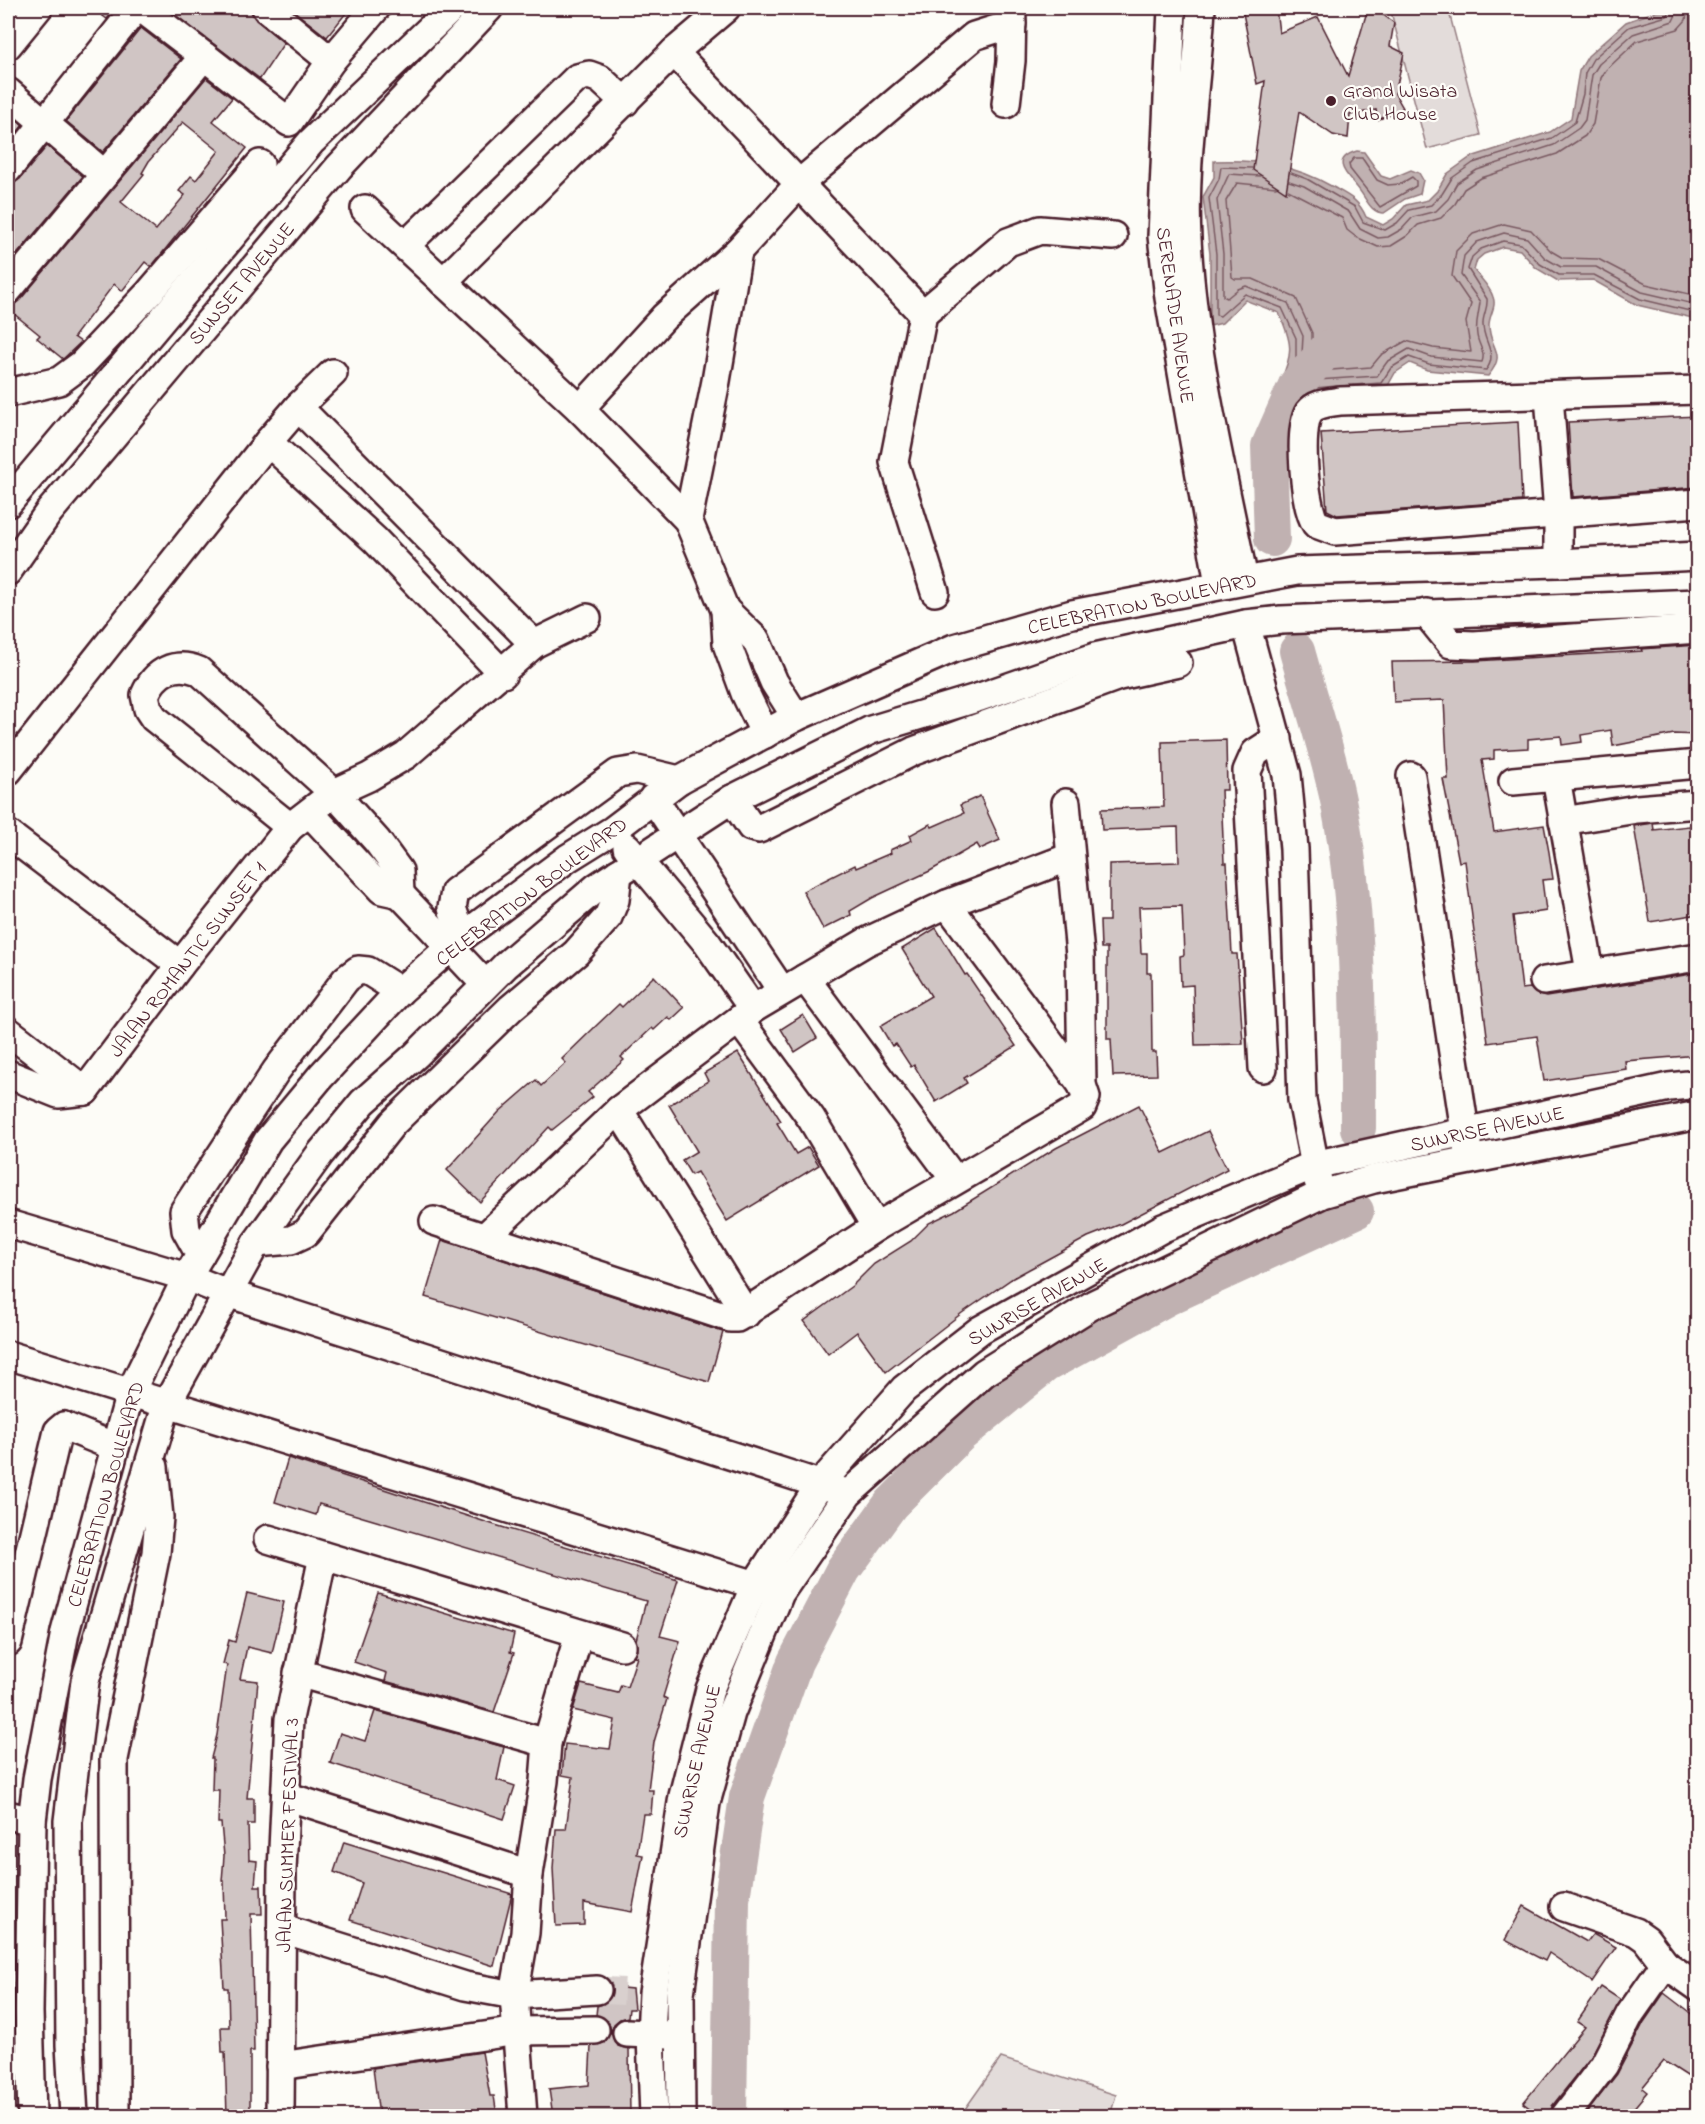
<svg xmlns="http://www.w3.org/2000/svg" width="1705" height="2124" viewBox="0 0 1705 2124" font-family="'Indie Flower',sans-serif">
<rect width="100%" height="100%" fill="#fdfcf7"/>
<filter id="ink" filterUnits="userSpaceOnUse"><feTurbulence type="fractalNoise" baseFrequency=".0167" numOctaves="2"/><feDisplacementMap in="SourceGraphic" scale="12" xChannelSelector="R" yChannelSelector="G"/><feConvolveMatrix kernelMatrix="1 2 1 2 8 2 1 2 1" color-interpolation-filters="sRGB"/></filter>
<g filter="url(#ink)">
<!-- green -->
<g fill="#e3dcda" stroke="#967e82" stroke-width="1.5">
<polygon points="1390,8 1448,8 1481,135 1427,149"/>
<polygon points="1001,2058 1116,2095 1110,2116 960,2116"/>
</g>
<!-- water -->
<g fill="#c0b1b1" stroke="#91777b" stroke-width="1.5">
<path d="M1697,8V319L1637,305L1593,280L1558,281L1536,268L1520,250L1503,247L1484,254L1477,260L1474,270C1480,278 1490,287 1493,297C1497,307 1489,315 1489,325C1489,349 1508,352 1488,376L1427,370L1410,363L1395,373L1386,389L1314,394L1296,385L1280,382C1294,353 1292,342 1279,313L1245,300L1222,323L1210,326V254L1203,197L1214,177V161C1257,159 1295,165 1333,187C1349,196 1359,200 1366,217L1383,225L1393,219L1406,205L1428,200L1437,191L1447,174L1471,157L1550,132L1571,118L1579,71L1588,56L1626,22L1657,11Z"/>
<path d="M1357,151L1364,152L1381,176L1390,179L1411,170L1419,173L1423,180L1420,194L1405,199L1384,213C1371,213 1367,200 1360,191C1350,177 1327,160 1357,151Z"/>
</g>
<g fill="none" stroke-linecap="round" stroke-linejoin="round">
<!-- shore -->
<g stroke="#795961" stroke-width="1.5">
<polygon points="1354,158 1362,158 1377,180 1388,185 1400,184 1412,177 1416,181 1416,186 1380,207 1350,169 1349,164"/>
<polyline points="1252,168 1221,167 1219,179 1209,198 1216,254 1216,315 1220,316 1245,294 1282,308 1296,338 1296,362 1291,377 1315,388 1337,386"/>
<polyline points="1291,173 1307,179 1355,207 1363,222 1385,230 1397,223 1409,210 1431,205 1442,194 1452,178 1473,163 1552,138 1575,122 1583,94 1585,73 1593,59 1629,27 1667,16 1672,8"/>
<path d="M1260,176L1229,174L1217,200L1223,254V296L1227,298L1238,289L1246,286L1288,303L1303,336L1301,371L1317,380L1377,376L1387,362L1409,349L1431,357L1482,362C1486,352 1478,345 1477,335C1475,322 1479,314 1480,302L1461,275L1464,256L1477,242L1504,233L1527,238L1545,258L1561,267H1596L1642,292L1698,305"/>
<polyline points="1289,181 1304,186 1349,212 1360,229 1378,238 1388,237 1402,229 1413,217 1436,211 1448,199 1457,183 1477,170 1554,145 1579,128 1585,120 1592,75 1599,64 1633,34 1673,21 1679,8"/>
<polyline points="1276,187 1237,183 1226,201 1232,277 1235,279 1253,279 1296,298 1312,333 1312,366 1318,371 1371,367 1381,355 1406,341 1433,348 1471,352 1466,322 1471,304 1452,276 1456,251 1473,234 1504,224 1531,230 1551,251 1563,258 1598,259 1646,284 1698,296"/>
<polyline points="1288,190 1342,218 1347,230 1356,237 1378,247 1391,246 1407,236 1418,225 1441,218 1455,204 1464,189 1481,178 1557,154 1585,136 1593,124 1601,78 1606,70 1637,41 1678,29 1686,20 1688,8"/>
<path d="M1341,386L1381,383L1391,368L1409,357L1429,364L1486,370C1499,354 1482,341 1483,323C1483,315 1488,308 1487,299L1468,269L1472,257L1481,249L1503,241L1521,244L1540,264L1559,275H1594L1640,299L1698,313"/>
</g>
<!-- river -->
<g stroke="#c0b1b1" stroke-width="36">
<polyline points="1272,539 1269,446 1296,385 1328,348"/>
<path d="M1297,651C1311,702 1329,754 1339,805C1360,912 1358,1020 1358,1128"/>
<polyline points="729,2116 732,1899 747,1797 795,1662 843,1570 891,1504 961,1434 1045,1365 1167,1298 1356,1211"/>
</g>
</g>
<!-- building -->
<g fill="#d0c5c4" stroke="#4a1f2b" stroke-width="1.5" fill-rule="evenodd">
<polygon points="92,8 116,8 107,19"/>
<polygon points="166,8 251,8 256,20 284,43 260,79"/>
<polygon points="290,8 350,8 327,37"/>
<polygon points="1242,8 1276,8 1279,33 1318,17 1348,76 1368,8 1374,8 1394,23 1390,46 1404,53 1395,94 1403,108 1378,120 1376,110 1350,115 1348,138 1333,135 1299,112 1286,192 1253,170 1265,81 1257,84"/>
<polygon points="141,28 181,59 103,152 66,121"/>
<path d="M206,78L232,98L213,121L247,148L151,267L145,262L122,291L114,284L74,337L81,342L63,359L37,338L40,335L8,309L20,300ZM183,122L219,151L196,180L191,176L179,191L185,195L156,230L121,202L144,174L142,173L149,161Z"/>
<polygon points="8,112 23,125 8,144"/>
<polygon points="47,146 83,176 13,259 8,255 8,184 20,179"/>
<polygon points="1698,416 1698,487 1573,497 1568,422"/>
<polygon points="1518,422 1522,501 1337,515 1327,510 1321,433"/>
<polygon points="1698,645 1698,735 1674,734 1613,746 1611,730 1581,735 1582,742 1562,745 1561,736 1528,739 1528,748 1494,750 1494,759 1482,760 1494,832 1544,825 1549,852 1553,879 1542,880 1546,911 1513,916 1522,989 1530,988 1538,995 1546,997 1698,973 1698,1055 1625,1061 1626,1069 1544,1081 1537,1036 1488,1043 1465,861 1459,862 1443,779 1448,779 1444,700 1394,702 1392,662 1475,661 1642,651 1641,649"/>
<polygon points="1226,740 1227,790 1221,790 1224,863 1227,863 1232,954 1237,954 1243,1044 1195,1045 1193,985 1181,986 1180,956 1184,955 1182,906 1139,907 1141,953 1147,953 1147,973 1151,973 1152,1052 1156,1052 1157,1075 1113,1076 1111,1039 1107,1039 1107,948 1101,948 1100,921 1109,921 1109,864 1179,862 1178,827 1102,830 1101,809 1164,807 1162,742"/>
<polygon points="980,796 1000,840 980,849 977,844 930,871 872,898 850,911 851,915 823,929 803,891 855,865 856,868 891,853 890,850 912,840 910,835 930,824 932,827 964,813 960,805"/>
<polygon points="1653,823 1654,830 1698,825 1698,914 1650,922 1634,826"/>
<polygon points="936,928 965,975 967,974 1016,1046 964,1078 967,1083 936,1102 914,1065 911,1067 896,1044 892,1046 880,1026 931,996 902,949"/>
<polygon points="654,976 684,1008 671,1020 668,1017 654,1030 652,1028 621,1057 624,1060 588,1092 593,1097 552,1130 549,1127 480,1202 447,1170 499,1112 536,1080 541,1086 566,1063 562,1059 598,1024 619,1004 622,1007"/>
<polygon points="803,1015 817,1038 795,1052 781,1029"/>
<polygon points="738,1053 781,1121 777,1123 796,1154 808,1147 819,1165 727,1221 697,1172 691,1175 682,1160 697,1151 669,1105 708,1081 704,1073"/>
<polygon points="1139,1105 1163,1153 1208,1131 1227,1169 1121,1224 1088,1237 1013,1278 962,1313 886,1372 857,1332 828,1354 804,1321 852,1286 874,1264 911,1241 929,1223 954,1211 1056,1148"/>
<polygon points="442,1240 723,1332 709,1382 425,1297"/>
<polygon points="288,1458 495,1525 678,1580 660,1636 680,1641 663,1697 667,1699 654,1742 648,1790 653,1790 651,1814 643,1814 637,1854 643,1855 632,1912 584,1903 584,1925 556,1926 553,1868 556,1829 566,1829 573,1777 562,1775 565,1744 610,1749 615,1720 573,1710 581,1684 618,1693 621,1685 627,1687 637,1657 634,1656 637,1650 636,1640 646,1601 319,1504 316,1515 275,1502"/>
<polygon points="247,1593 284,1602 272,1653 247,1647 240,1679 258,1681 247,1798 254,1798 254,1824 248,1824 249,1860 257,1861 255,1886 261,1886 262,1914 251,1914 254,2051 250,2051 250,2116 227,2116 225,2052 222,2052 221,2027 229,2027 228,1988 224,1988 220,1919 225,1919 224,1881 222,1881 224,1856 221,1823 218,1823 219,1790 212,1790 213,1758 211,1758 217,1735 227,1665 223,1664 229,1640 235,1642"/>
<polygon points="378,1593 514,1634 510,1652 514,1653 494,1712 385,1681 387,1673 354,1662"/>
<polygon points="375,1711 504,1747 497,1780 515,1786 504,1819 330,1763 340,1733 365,1741"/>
<polygon points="344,1842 512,1894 494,1966 350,1920 362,1883 334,1872"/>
<polygon points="1524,1906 1587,1942 1593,1934 1616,1947 1592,1982 1549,1953 1545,1961 1505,1940"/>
<polygon points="612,1987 632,1989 634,2009 629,2009 628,2017 620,2019 614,2024 611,2033 618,2046 629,2049 630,2116 553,2116 549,2089 589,2085 591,2046 604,2043 611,2030 608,2021 596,2015 597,2006 605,2003 611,1998"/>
<polygon points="1601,1987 1621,2000 1591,2057 1552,2106 1550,2116 1540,2116 1523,2103 1585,2027 1577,2022"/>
<polygon points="1664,1993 1698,2019 1698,2083 1664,2061 1642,2088 1647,2092 1627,2116 1584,2116 1617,2074 1644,2022"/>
<polygon points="482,2052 490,2096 494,2096 497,2116 379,2116 373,2068"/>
</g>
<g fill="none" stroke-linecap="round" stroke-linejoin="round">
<!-- minor-tunnel -->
<polyline stroke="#d9d0ce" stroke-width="27" stroke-dasharray="27 14" stroke-linecap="butt" points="597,1990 632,1992"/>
<defs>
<g id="minor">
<polyline points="266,8 331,61"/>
<polyline points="1172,8 1162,236 1169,298 1219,584"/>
<path d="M1201,8C1197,84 1183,162 1187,239C1193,354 1222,468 1244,580"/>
<polyline points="8,45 38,8"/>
<polyline points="674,52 923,314"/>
<polyline points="204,56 289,122 331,61 376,8"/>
<polyline points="8,92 104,174"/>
<polyline points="1006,104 1011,61 1012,9"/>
<polyline points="8,169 136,8"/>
<polyline points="365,209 580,409 688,520 725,610 727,644 745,693 765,734"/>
<polyline points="406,245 577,78 589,75 600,79 625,102"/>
<polyline points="443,282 674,52 726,8"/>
<polyline points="8,290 204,56 141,8"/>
<path d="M1698,390L1340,401C1329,403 1316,403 1309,412C1298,429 1304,507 1316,524L1335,531L1698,503"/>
<polyline points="8,393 59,381 82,364 149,293 260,164"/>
<polyline points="1549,396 1558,513 1558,563"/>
<polyline points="298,407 534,644"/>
<polyline points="580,409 664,317 738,251 801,182 974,36 1012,24"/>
<polyline points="268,442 375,540 503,674"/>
<polyline points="8,503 311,142 452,8"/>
<polyline points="688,520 716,381 738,251"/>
<polyline points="8,571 49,512 339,167 489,8"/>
<polyline points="935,592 894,462 923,314 1008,242 1040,230 1113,236"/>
<polyline points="725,610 756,640 774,682 796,717"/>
<polyline points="1426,613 1451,644 1474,645 1698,629"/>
<polyline points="1246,624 1287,775 1294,849 1302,1100 1318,1181"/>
<polyline points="8,771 268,442 298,407 333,373"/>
<polyline points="1411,776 1468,1151"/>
<polyline points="1556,778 1590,972"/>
<polyline points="1513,781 1698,764"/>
<polyline points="653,798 782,991"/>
<polyline points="732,799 751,827 759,829 914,751 1119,676 1178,663"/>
<polyline points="1563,821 1637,809 1698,804"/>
<path d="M290,827L154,718L148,709L145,695C155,671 175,661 199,671L334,793L377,841L399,871L400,894L382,890L310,813"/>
<polyline points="8,834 180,965"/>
<polyline points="627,847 707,943 753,1009"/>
<polyline points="400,894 485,984"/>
<polyline points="947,904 1082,1085"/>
<polyline points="462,937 452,908 455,892 618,773 637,770 679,780"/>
<polyline points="805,978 955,1180"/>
<polyline points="1544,981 1698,957"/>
<polyline points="739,1020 811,1118 876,1227"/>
<polyline points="8,1031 85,1091"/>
<polyline points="1263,1068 1247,771 1255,753 1278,738"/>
<polyline points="8,1074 58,1094 85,1091"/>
<polyline points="85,1091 180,965 290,827 334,793 369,777 406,755 534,644 587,618"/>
<polyline points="619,1110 746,1314"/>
<polyline points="434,1221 730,1318 737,1318 876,1227 1082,1107 1086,1097 1082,1085 1080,955 1066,803"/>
<polyline points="8,1224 187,1277 227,1293 838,1490"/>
<polyline points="486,1236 619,1110 753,1009 866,942 947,904 1070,857"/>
<polyline points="256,1243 291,1240 306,1233 393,1123 511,1008 576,953 608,917 615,900 618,873"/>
<polyline points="200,1255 186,1230 184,1211 276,1071 346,979 358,970 368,971 400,991"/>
<polyline points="8,1355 772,1590"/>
<polyline points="268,1539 622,1646"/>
<polyline points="8,1642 58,1431 64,1426 115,1447"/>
<polyline points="298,1673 547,1743"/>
<polyline points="286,1796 529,1874"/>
<polyline points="8,1815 32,1821"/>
<polyline points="1564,1907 1636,1932 1646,1939 1665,1964"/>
<polyline points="283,1929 465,1986 514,1995 597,1990"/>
<polyline points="627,2033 670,2035"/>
<polyline points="280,2066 518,2031 595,2030"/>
<polyline points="32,2116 29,2012 32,1821 37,1779 65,1632 130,1393 187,1277 268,1140 321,1076 400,991 462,937 568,858 613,830 679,780 796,717 954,648 1072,614 1297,571 1558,563 1698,556"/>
<polyline points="74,2116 70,2045 68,1821 85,1681 167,1403 256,1243 320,1154 363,1102 416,1055 506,965 597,887 732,799 871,730 980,697 1095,657 1246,624 1281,620 1698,603"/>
<polyline points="115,2116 114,1759 156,1553 159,1517 154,1467"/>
<polyline points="280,2116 282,1871 289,1719 323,1556"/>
<polyline points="523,2116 514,1995 525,1933 529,1874 544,1781 547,1743 579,1634"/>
<polyline points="654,2116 651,2036 653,1993 683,1796 710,1689 756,1583 821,1483 904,1389 980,1330 1163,1228 1314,1165 1669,1087 1698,1084"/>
<polyline points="681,2116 680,1994 706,1803 731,1713 780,1593 848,1494 984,1373 1094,1304 1322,1194 1374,1179 1698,1115"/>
<polyline points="1565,2116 1604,2065 1630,2014 1665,1964 1698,1987"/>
</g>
</defs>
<!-- minor casing -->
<use href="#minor" stroke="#4a1f2b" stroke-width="32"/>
<!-- minor -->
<use href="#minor" stroke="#fdfcf7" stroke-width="27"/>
</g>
</g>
<!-- markers -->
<circle fill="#4a1f2b" stroke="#fdfcf7" stroke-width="2" cx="1331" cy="101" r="6"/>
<g text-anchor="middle" stroke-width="4.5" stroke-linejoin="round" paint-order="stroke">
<!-- poi labels -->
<g font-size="20" fill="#4a1f2b" stroke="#fdfcf7" text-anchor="start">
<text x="1343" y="97">Grand Wisata<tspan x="1343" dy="23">Club House</tspan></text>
</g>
<!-- street labels -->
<g font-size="20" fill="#4a1f2b" stroke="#fdfcf7">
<text transform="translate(241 283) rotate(-50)" y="7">SUNSET AVENUE</text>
<text transform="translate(1176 315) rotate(82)" y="7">SERENADE AVENUE</text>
<text transform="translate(1142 603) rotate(-12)" y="7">CELEBRATION BOULEVARD</text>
<text transform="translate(531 891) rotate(-37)" y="7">CELEBRATION BOULEVARD</text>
<text transform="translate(187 959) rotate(-52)" y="7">JALAN ROMANTIC SUNSET 1</text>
<text transform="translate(1487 1128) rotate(-12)" y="7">SUNRISE AVENUE</text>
<text transform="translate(1037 1301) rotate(-30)" y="7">SUNRISE AVENUE</text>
<text transform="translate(105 1494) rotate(-74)" y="7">CELEBRATION BOULEVARD</text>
<text transform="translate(696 1761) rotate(-77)" y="7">SUNRISE AVENUE</text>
<text transform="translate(287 1835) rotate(-88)" y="7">JALAN SUMMER FESTIVAL 3</text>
</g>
</g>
<!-- margin -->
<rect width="1705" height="2124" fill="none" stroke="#fdfcf7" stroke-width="30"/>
<rect x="15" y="15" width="1675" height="2094" fill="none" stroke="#4a1f2b" stroke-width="2" filter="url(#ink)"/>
</svg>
